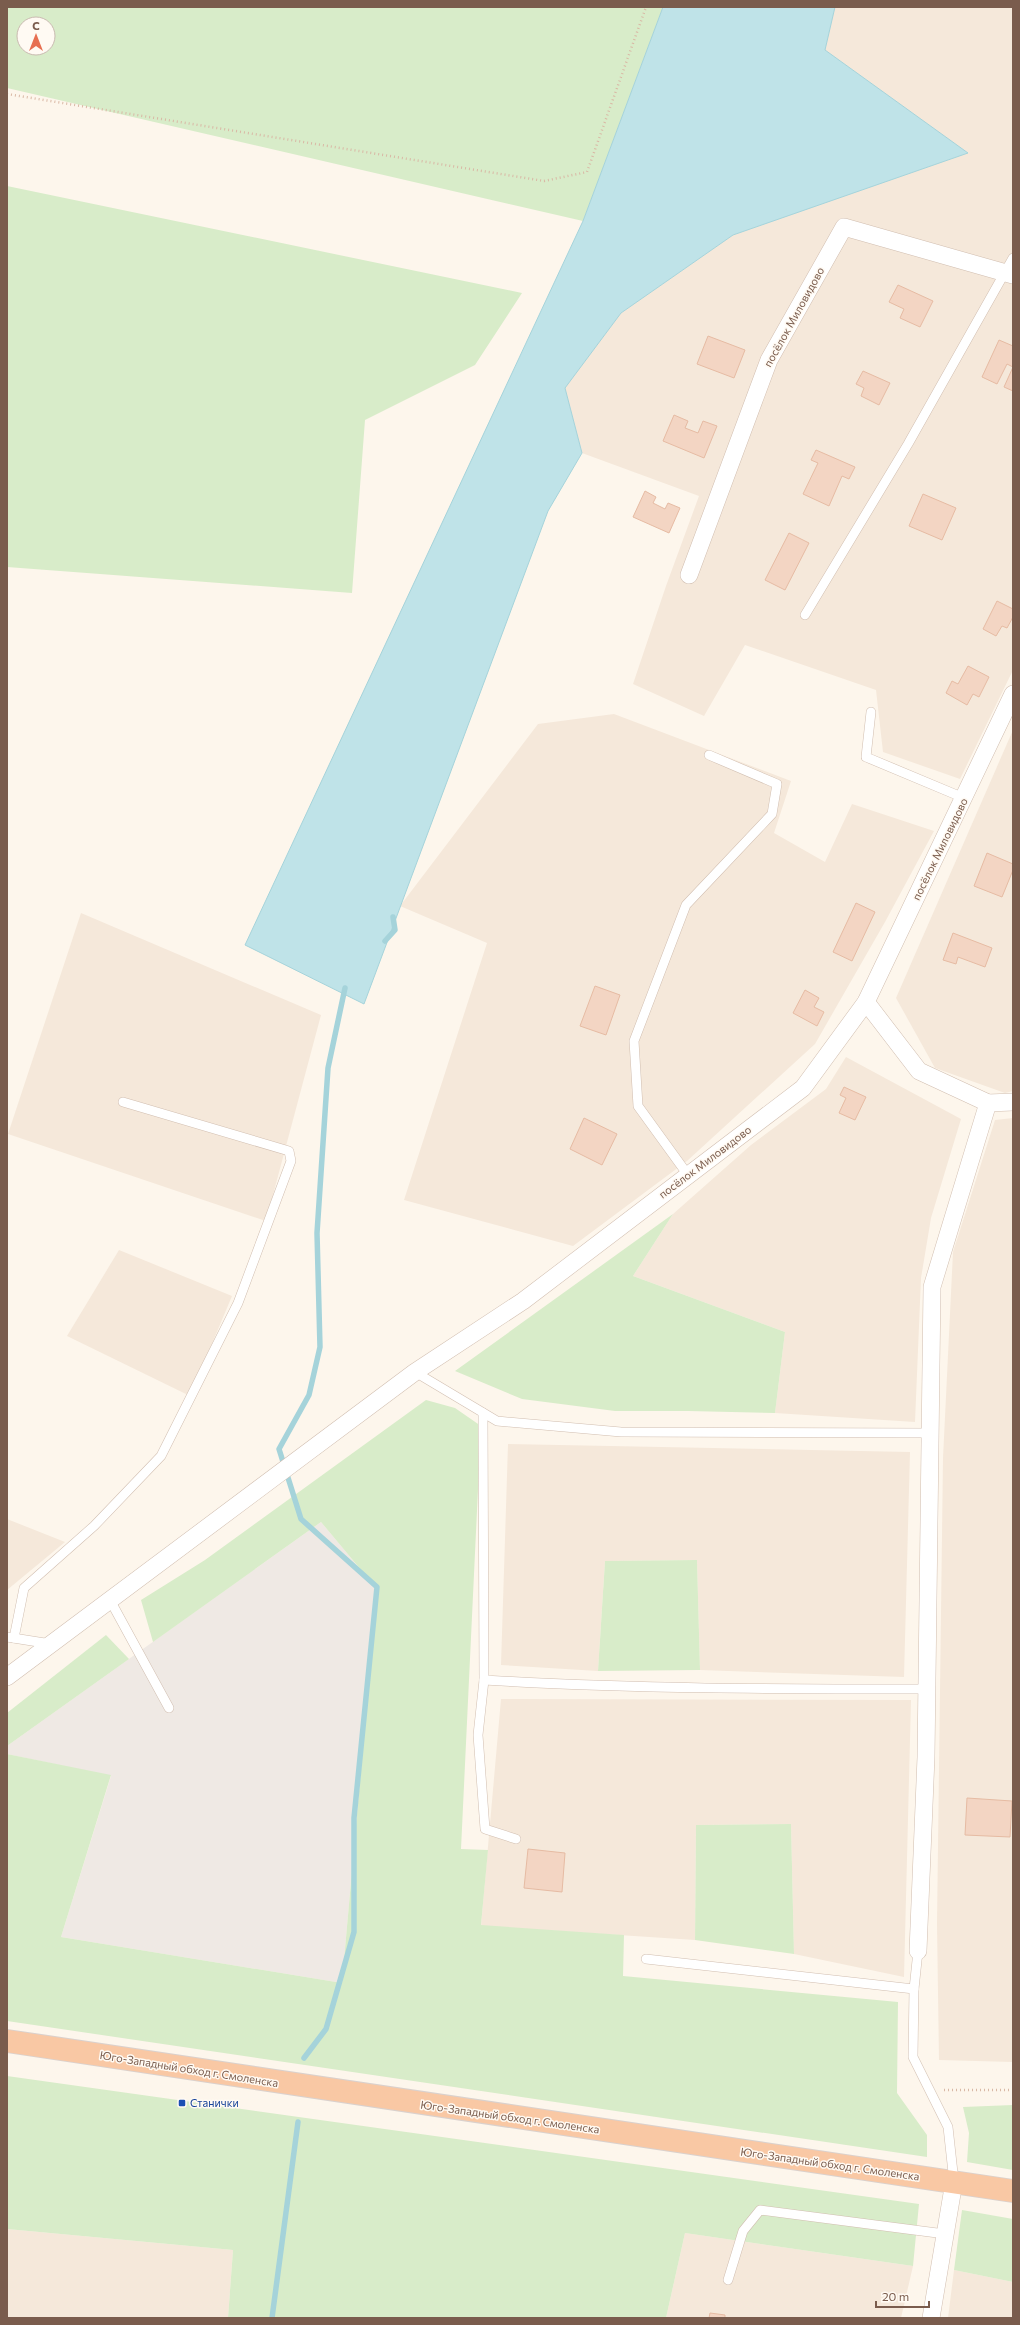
<svg xmlns="http://www.w3.org/2000/svg" width="1020" height="2325" viewBox="0 0 1020 2325" font-family="Commissioner,sans-serif">
<rect width="100%" height="100%" fill="#fdf6ec"/>
<!-- residential -->
<g fill="#f5e8da">
<polygon points="835,7 1013,7 1013,670 960,779 883,752 876,690 745,645 704,716 633,684 666,586 699,496 582,453 565,388 621,313 733,235 968,153 825,50"/>
<polygon points="614,714 791,781 774,833 825,862 852,804 934,831 885,922 815,1044 687,1161 573,1246 404,1200 487,943 400,906 538,724"/>
<polygon points="1013,730 1013,1091 1005,1093 935,1068 896,998"/>
<polygon points="81,913 321,1015 266,1221 8,1134"/>
<polygon points="846,1057 961,1119 931,1218 921,1278 915,1422 775,1413 785,1332 633,1276 673,1214 751,1145 826,1089"/>
<polygon points="1013,1118 1013,2062 939,2060 937,1924 943,1458 953,1252 995,1120"/>
<polygon points="119,1250 232,1296 190,1396 67,1336"/>
<polygon points="508,1444 910,1452 904,1677 700,1670 697,1560 605,1561 598,1671 501,1665"/>
<polygon points="7,1519 65,1542 7,1590"/>
<polygon points="501,1699 911,1700 904,1977 794,1954 791,1824 696,1825 695,1940 481,1926"/>
<polygon points="7,2229 233,2250 228,2318 7,2318"/>
<polygon points="685,2233 913,2266 901,2318 666,2318"/>
<polygon points="954,2270 1013,2282 1013,2318 948,2318"/>
</g>
<!-- industrial -->
<polygon fill="#efe9e4" points="321,1522 377,1589 342,1983 61,1937 111,1776 7,1754 7,1746"/>
<!-- green -->
<g fill="#d8ecc9" fill-rule="evenodd">
<path d="M7,7H663L583,221L7,88ZM24,24H48V48H24Z"/>
<polygon points="7,186 522,293 475,365 365,420 352,593 7,567"/>
<polygon points="673,1214 633,1276 785,1332 775,1413 688,1411 615,1411 522,1399 455,1371"/>
<polygon points="426,1400 455,1408 481,1426 461,1849 488,1850 481,1925 624,1935 623,1976 898,2002 897,2093 927,2135 927,2157 7,2021 7,1754 111,1775 61,1937 342,1983 377,1589 321,1522 153,1642 141,1600 205,1560"/>
<polygon points="697,1560 700,1670 598,1671 605,1561"/>
<polygon points="106,1635 129,1659 7,1746 7,1713"/>
<polygon points="791,1824 794,1954 695,1940 696,1825"/>
<polygon points="7,2076 919,2204 913,2266 685,2233 666,2318 228,2318 233,2250 7,2229"/>
<polygon points="1013,2105 1013,2170 967,2162 969,2133 963,2107"/>
<polygon points="962,2210 1013,2219 1013,2282 954,2270"/>
</g>
<!-- water -->
<polygon fill="#bfe3e8" stroke="#a5d3da" points="663,7 835,7 825,50 968,153 733,235 621,313 565,388 582,453 548,511 364,1004 245,945 583,221"/>
<g fill="none" stroke-linecap="round" stroke-linejoin="round">
<!-- stream -->
<g stroke="#a5d3da" stroke-width="5.5">
<polyline points="385,941 395,930 393,917"/>
<polyline points="304,2058 326,2029 354,1932 354,1818 377,1587 301,1519 279,1449 309,1395 320,1347 317,1233 328,1068 345,988"/>
<polyline points="272,2318 298,2122"/>
</g>
</g>
<!-- building -->
<g fill="#f3d5c3" stroke="#e6bba3">
<polygon points="898,285 933,301 920,327 900,318 904,309 889,302"/>
<polygon points="708,336 745,350 734,378 697,364"/>
<polygon points="999,340 1013,346 1013,391 1004,387 1013,367 1007,364 997,384 982,377"/>
<polygon points="863,371 890,383 879,405 861,396 864,388 856,384"/>
<polygon points="674,415 688,421 685,428 698,433 703,421 717,426 704,458 663,441"/>
<polygon points="816,450 855,467 849,479 842,476 829,506 803,494 818,463 811,460"/>
<polygon points="645,491 656,497 653,503 665,509 668,503 680,508 669,533 633,517"/>
<polygon points="923,494 956,508 942,540 909,526"/>
<polygon points="789,533 809,543 785,590 765,580"/>
<polygon points="997,601 1013,609 1013,617 1007,628 1002,626 996,636 983,629"/>
<polygon points="968,666 989,677 979,697 973,694 967,705 946,693 952,681 958,684"/>
<polygon points="987,853 1013,864 1013,870 1002,897 974,886"/>
<polygon points="856,903 875,912 852,961 833,952"/>
<polygon points="953,933 992,948 985,967 958,957 956,964 943,960"/>
<polygon points="595,986 620,995 606,1035 580,1026"/>
<polygon points="805,990 819,998 814,1007 824,1012 817,1026 793,1013"/>
<polygon points="844,1087 866,1097 855,1120 839,1113 846,1098 840,1095"/>
<polygon points="584,1118 617,1134 602,1165 570,1149"/>
<polygon points="967,1798 1012,1801 1010,1837 965,1835"/>
<polygon points="528,1849 565,1853 562,1892 524,1888"/>
<polygon points="710,2313 725,2315 725,2318 709,2318"/>
</g>
<g fill="none" stroke-linecap="round" stroke-linejoin="round">
<defs>
<g id="service">
<polyline points="805,615 908,444 1013,258"/>
<polyline points="871,712 866,757 964,798"/>
<polyline points="688,1175 638,1106 634,1041 686,905 772,814 777,784 709,755"/>
<polyline points="415,1372 497,1421 621,1432 930,1433"/>
<path d="M483,1413L484,1680C632,1689 779,1689 926,1689"/>
<polyline points="110,1600 169,1708"/>
<polyline points="7,1637 51,1644"/>
<polyline points="14,1638 24,1588 94,1526 161,1456 238,1303 291,1161 289,1151 123,1102"/>
<polyline points="484,1680 478,1735 485,1829 516,1839"/>
<polyline points="646,1959 914,1989 918,1951"/>
<polyline points="914,1989 913,2057 948,2127 954,2182"/>
<polyline points="728,2280 743,2231 760,2210 945,2234"/>
</g>
<g id="minor">
<polyline points="689,575 769,360 844,227 1013,275"/>
<polyline points="866,1002 919,1071 988,1103 1013,1102"/>
<polyline points="7,1677 415,1372 523,1301 803,1088 866,1002 1013,694"/>
<polyline points="918,1951 926,1757 932,1287 988,1103"/>
<polyline points="931,2318 954,2182"/>
</g>
<polyline id="trunk" points="7,2041 1013,2191"/>
</defs>
<!-- service casing -->
<use href="#service" stroke="#d1beb0" stroke-width="10"/>
<!-- minor casing -->
<use href="#minor" stroke="#d1beb0" stroke-width="18"/>
<!-- trunk casing -->
<use href="#trunk" stroke="#dad1cd" stroke-width="24"/>
<!-- path -->
<g stroke="#d9b8a5" stroke-width="2.5" stroke-dasharray="1 3" stroke-linecap="butt">
<polyline points="7,94 544,181 587,172 646,7"/>
<polyline points="944,2090 1013,2090"/>
</g>
<!-- service -->
<use href="#service" stroke="#fff" stroke-width="9"/>
<!-- minor -->
<use href="#minor" stroke="#fff" stroke-width="17"/>
<!-- trunk -->
<use href="#trunk" stroke="#f9c8a4" stroke-width="22"/>
</g>
<!-- markers -->
<rect fill="#1a4fb4" stroke="#fffaf3" stroke-width="1.5" x="178" y="2099" width="8" height="8" rx="2"/>
<g text-anchor="middle" stroke-width="3" stroke-linejoin="round" paint-order="stroke">
<!-- street labels -->
<g font-size="11" fill="#7a5c4d" stroke="#fffaf3">
<text transform="translate(794 317) rotate(-61)" y="4">посёлок Миловидово</text>
<text transform="translate(940 849) rotate(-64)" y="4">посёлок Миловидово</text>
<text transform="translate(705 1162) rotate(-37)" y="4">посёлок Миловидово</text>
<text transform="translate(189 2069) rotate(9)" y="4">Юго-Западный обход г. Смоленска</text>
<text transform="translate(510 2117) rotate(8)" y="4">Юго-Западный обход г. Смоленска</text>
<text transform="translate(830 2164) rotate(8)" y="4">Юго-Западный обход г. Смоленска</text>
</g>
<!-- transit labels -->
<g font-size="11" fill="#164399" stroke="#fffaf3" text-anchor="start">
<text x="190" y="2107">Станички</text>
</g>
</g>
<!-- border -->
<rect width="1020" height="2325" fill="none" stroke="#7a5c4d" stroke-width="16"/>
<!-- north arrow -->
<g transform="translate(36 36)"><circle r="19" fill="#fffaf3" stroke="#cabbb1"/>
<path d="M0-3L7 15L0 10L-7 15Z" fill="#e76f51"/>
<text y="-6" font-size="11" font-weight="bold" text-anchor="middle" fill="#7a5c4d">С</text>
</g>
<!-- scale -->
<path d="M876 2301v6h53v-6" fill="none" stroke="#7a5c4d" stroke-width="2"/>
<text x="882" y="2301" font-size="12" fill="#7a5c4d" stroke="#fffaf3" stroke-width="3" paint-order="stroke">20 m</text>
</svg>
